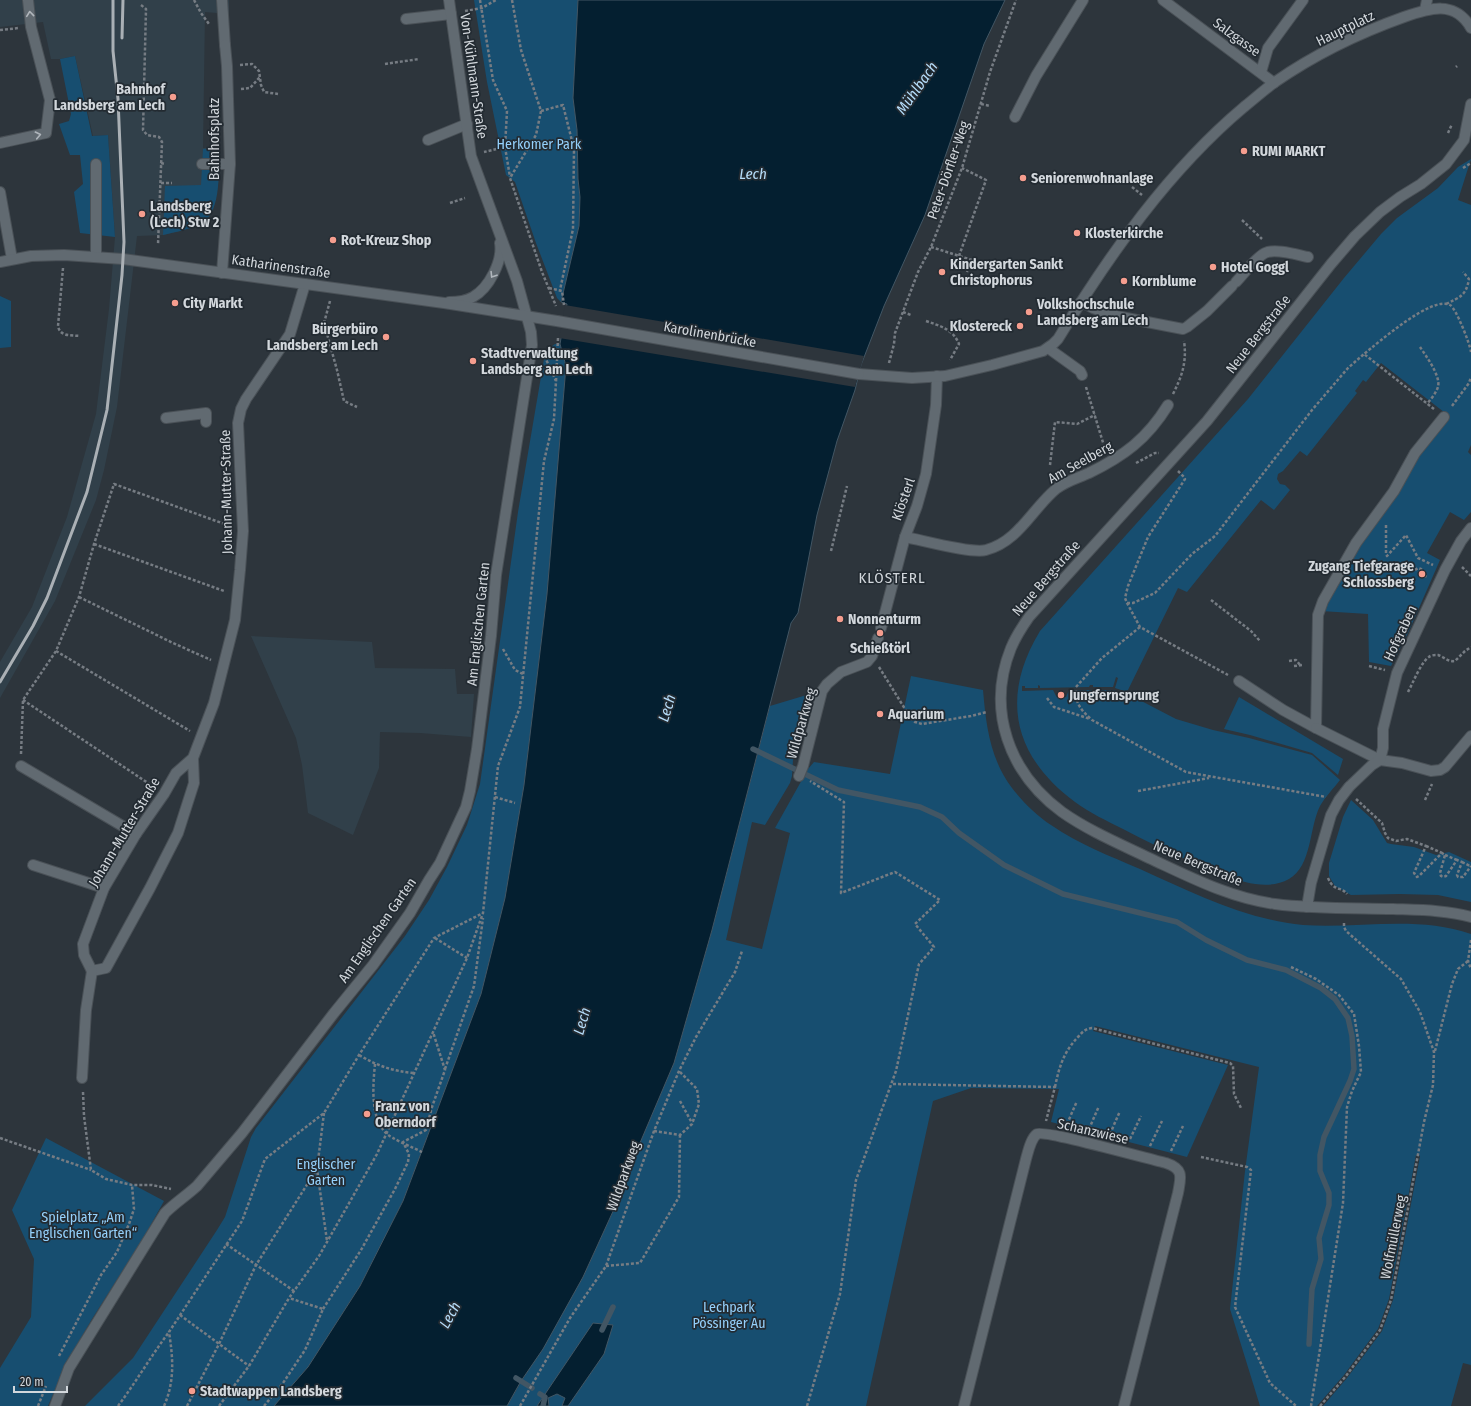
<svg xmlns="http://www.w3.org/2000/svg" width="1471" height="1406" viewBox="0 0 1471 1406" font-family="'Fira Sans Condensed',sans-serif">
<rect width="100%" height="100%" fill="#2d353c"/>
<!-- built -->
<g fill="#31404a">
<polygon points="0,0 229,0 229,14 205,12 203,148 218,147 219,178 213,211 209,218 202,223 183,230 163,235 137,236 117,407 104,470 96,500 55,601 0,698 0,662 32,607 67,517 96,414 109,309 115,237 108,135 93,136 75,56 60,59 51,59 43,22 0,27"/>
<polygon points="251,636 372,642 375,668 455,669 457,694 474,694 471,737 420,733 380,732 379,768 353,835 308,813 302,765 296,738"/>
</g>
<!-- green -->
<g fill="#174e70">
<polygon points="474,0 578,0 573,98 577,130 578,179 580,197 579,226 561,302 557,298 536,243 515,182 506,175 487,82"/>
<polygon points="75,56 92,136 108,135 115,237 80,233 74,192 83,184 80,155 70,155 59,124 69,121 71,114 60,59"/>
<path d="M218,147C219,167 222,212 202,223C190,230 175,232 163,235L165,186L201,185L203,149Z"/>
<path d="M1471,159L1458,200L1471,205V445L1468,452L1471,455V512L1464,520L1450,512L1427,553L1440,560L1408,633L1391,666L1369,662L1368,614L1321,611L1357,546L1417,455L1449,416L1381,363L1366,382L1363,380L1355,391L1357,393L1307,456L1300,451L1283,471L1278,474L1277,479L1280,484L1285,485L1290,490L1274,510L1261,500L1187,592L1178,588L1127,692L1115,688L1118,678L1116,677L1113,687H1093V685H1090L1089,687L1040,688V686L1038,685V688H1025V686H1022V691L1053,690L1056,696L1059,698L1066,697L1069,690H1113L1125,694L1126,693L1176,719L1213,730L1249,738L1312,755L1340,780C1334,788 1325,797 1320,806C1309,828 1312,866 1289,879C1259,896 1216,871 1188,860C1166,851 1144,840 1123,829C1107,821 1090,813 1075,802C1013,756 1000,697 1040,631L1248,399L1344,278L1381,234L1397,218L1438,188L1458,167Z"/>
<polygon points="0,296 11,301 11,347 0,348"/>
<polygon points="555,344 560,344 566,366 547,594 524,785 505,898 481,994 403,1201 360,1286 308,1367 274,1406 85,1406 133,1358 217,1230 225,1217 251,1137 256,1128 405,936 429,900 447,867 467,825 480,784 518,512 545,353 551,347"/>
<path d="M911,676L983,690C986,725 990,759 1012,788C1023,802 1036,815 1051,825C1078,844 1110,856 1140,869C1193,893 1244,919 1303,925C1358,929 1417,915 1471,934V1365L1463,1363L1451,1406H1323L1347,1378L1382,1331L1393,1300L1420,1156L1416,1155L1389,1299L1378,1329L1344,1375L1317,1406H1260L1230,1309L1245,1171L1259,1067L1095,1026L1093,1031L1228,1065L1187,1157L1051,1122L1059,1089L971,1088L933,1101L866,1406H507L583,1277L620,1196L634,1157L674,1063L712,930L770,706L810,694L814,695L793,760L792,776L790,783L765,825L752,822L726,940L762,949L790,833L775,828L808,769L814,762L890,774Z"/>
<polygon points="1239,697 1343,759 1338,775 1312,753 1250,735 1224,729"/>
<polygon points="1351,800 1373,820 1387,843 1391,844 1414,847 1436,855 1449,852 1471,862 1471,902 1438,895 1400,894 1351,895 1335,886 1329,876 1329,863 1343,817"/>
<polygon points="46,1138 164,1201 144,1237 92,1319 68,1360 48,1406 0,1406 0,1368 31,1317 34,1259 12,1210"/>
</g>
<!-- water -->
<g fill="#041f30" stroke="#425664">
<polygon points="578,0 1005,0 984,44 925,215 884,306 861,365 855,390 837,441 817,515 798,613 791,623 712,930 674,1063 634,1157 620,1196 583,1277 543,1349 521,1381 507,1406 274,1406 308,1367 360,1286 403,1201 481,994 505,898 524,785 547,594 566,366 560,344 567,304 561,302 579,226 580,197 578,179 577,130 573,98"/>
<polygon points="593,1323 613,1325 604,1354 568,1406 562,1406 565,1398 557,1394 548,1398 549,1406 537,1406"/>
</g>
<!-- pier -->
<polygon fill="#2d353c" points="559,304 864,356 855,387 559,338 565,305"/>
<g fill="none" stroke-linecap="round" stroke-linejoin="round">
<!-- stream -->
<g stroke="#425664" stroke-width="5.5">
<polyline points="753,749 838,790 920,807 942,817 959,833 1004,865 1063,894 1177,922 1206,940 1247,960 1286,970 1321,988 1335,999 1348,1018 1352,1036 1354,1069 1350,1081 1324,1137 1320,1155 1320,1171 1329,1193 1329,1205 1319,1238 1321,1259 1312,1289 1309,1344"/>
<polyline points="602,1330 613,1307"/>
<polyline points="516,1378 532,1388"/>
<polyline points="540,1394 545,1397 543,1406"/>
</g>
<defs>
<g id="lane">
<polyline points="222,0 225,45"/>
<polyline points="406,19 451,14"/>
<polyline points="1015,117 1036,76 1083,0"/>
<polyline points="428,140 467,124"/>
<polyline points="0,143 46,133 50,100 31,27 28,0"/>
<polyline points="96,164 96,257"/>
<polyline points="202,164 230,164"/>
<path d="M1236,282C1244,274 1255,258 1265,253C1275,248 1298,255 1308,257"/>
<polyline points="1081,302 1093,308 1116,316 1183,329 1187,327 1207,311 1232,286"/>
<polyline points="1048,348 1080,371 1082,375"/>
<polyline points="166,418 206,413 206,422"/>
<path d="M905,537C922,540 972,554 986,550C1018,542 1032,509 1056,489C1066,481 1078,478 1089,473C1124,456 1147,439 1168,405"/>
<polyline points="881,628 905,537 917,506 926,474 936,405 937,376"/>
<polyline points="1239,681 1283,710 1316,728 1318,615 1323,601 1356,543 1394,491 1415,453 1444,417"/>
<polyline points="21,766 136,834"/>
<polyline points="799,776 803,766 822,691 827,684 841,672 867,662 872,656 878,638"/>
<polyline points="33,865 104,888"/>
</g>
<g id="street">
<polyline points="1163,0 1274,83"/>
<polyline points="1425,10 1427,0"/>
<polyline points="1261,72 1268,48 1303,0"/>
<polyline points="0,192 12,259"/>
<polyline points="222,273 230,164 227,66 225,45"/>
<path d="M449,302C457,302 466,301 473,297C489,288 503,261 500,243"/>
<polyline points="1316,728 1380,760 1402,763 1431,771 1440,770 1445,767 1471,736"/>
<polyline points="193,758 194,783 178,833 150,888 106,968 92,971 84,955 83,944 104,888 136,834 164,794 176,773 193,758 214,703 235,620 240,570 243,531 238,423 241,409 246,399 290,334 305,284"/>
<polyline points="1350,786 1372,765 1380,760 1383,748 1383,729 1397,673 1445,570 1461,541 1471,528"/>
<polyline points="1307,907 1311,883 1331,815 1339,800 1349,787"/>
<polyline points="82,1078 86,1010 92,971"/>
<path d="M55,1406L69,1368L165,1213C175,1203 186,1196 197,1186L242,1133L334,1013L373,965L410,913L429,880L440,863L466,807L470,791L477,749L491,636L496,575L532,345L531,332L517,281L471,156L449,0"/>
<path d="M964,1406L1026,1159C1028,1152 1031,1138 1037,1134C1045,1130 1149,1159 1166,1163C1184,1169 1181,1177 1178,1193L1124,1406"/>
</g>
<g id="secondary">
<path d="M1471,104L1464,140L1446,164L1421,184L1400,197L1380,212L1355,236L1331,264L1207,421L1029,617C1022,627 1016,636 1011,648C986,710 1009,773 1062,812C1089,831 1120,844 1149,858C1190,877 1230,898 1275,904C1314,909 1354,908 1393,909C1419,910 1446,910 1471,917"/>
<polyline points="0,262 31,256 64,255 123,259 444,303 557,321"/>
<path d="M859,374L912,378L945,376L992,365L1043,351L1053,344L1058,339C1109,255 1169,170 1244,107C1254,99 1264,90 1275,82C1314,55 1359,33 1404,17C1430,8 1455,0 1471,28"/>
</g>
</defs>
<!-- lane casing -->
<use href="#lane" stroke="#4a5157" stroke-width="12"/>
<!-- street casing -->
<use href="#street" stroke="#4a5157" stroke-width="12"/>
<!-- secondary casing -->
<use href="#secondary" stroke="#4a5157" stroke-width="12"/>
<!-- path -->
<g stroke="#767c83" stroke-width="2.5" stroke-dasharray="3 2" stroke-linecap="butt">
<polyline points="194,0 201,13 209,24"/>
<polyline points="480,0 493,80 507,111 505,147 484,152"/>
<polyline points="512,0 521,50 541,111 536,135 510,178 542,272 556,306"/>
<polyline points="141,5 146,9 143,130 147,135 159,137 162,142 158,245"/>
<polyline points="465,11 482,8 496,0"/>
<polyline points="0,30 19,28"/>
<polyline points="385,64 419,59"/>
<polyline points="240,65 252,64 259,71 261,85 264,92 278,94"/>
<polyline points="1456,67 1457,66"/>
<polyline points="241,89 250,88 260,77"/>
<polyline points="981,104 990,106"/>
<polyline points="541,111 563,105 574,149 573,229 560,290"/>
<polyline points="1448,133 1452,124"/>
<polyline points="505,147 510,177"/>
<polyline points="161,163 165,164"/>
<polyline points="1463,168 1471,163"/>
<polyline points="161,183 172,183"/>
<polyline points="1132,187 1142,195"/>
<polyline points="450,203 465,198"/>
<polyline points="1242,220 1262,239"/>
<polyline points="931,247 972,260 967,272"/>
<polyline points="959,256 986,180 962,168"/>
<path d="M63,268L58,326C60,337 71,335 80,336"/>
<polyline points="549,288 562,291 564,305"/>
<polyline points="330,301 324,323 337,370 344,401 357,407"/>
<path d="M1446,304C1460,297 1466,296 1469,279L1463,272"/>
<polyline points="903,312 911,315"/>
<path d="M926,321C940,326 953,329 959,344L950,360"/>
<path d="M1420,347C1426,356 1441,376 1438,387C1436,393 1431,399 1427,404"/>
<polyline points="889,363 894,344 895,333 918,272 931,247 962,168 990,72 1016,0"/>
<polyline points="556,381 558,338"/>
<polyline points="1086,387 1105,449"/>
<path d="M1173,394C1182,376 1187,362 1184,341"/>
<polyline points="1452,406 1469,383 1471,377"/>
<path d="M1434,409L1364,354C1378,343 1432,295 1450,305C1456,308 1470,344 1471,352"/>
<polyline points="1136,463 1155,453 1159,453"/>
<polyline points="1050,465 1055,422 1077,424 1095,415"/>
<polyline points="1178,471 1184,477 1185,479 1148,537 1128,586 1125,598 1127,603 1140,627 1228,675"/>
<polyline points="1386,525 1386,553 1387,556 1406,535 1418,558 1433,565"/>
<polyline points="94,544 224,591"/>
<polyline points="831,551 847,486"/>
<polyline points="1462,567 1471,576"/>
<polyline points="1415,570 1418,568 1421,569 1425,574 1425,576"/>
<polyline points="1419,574 1428,577"/>
<polyline points="79,597 173,643 211,660"/>
<polyline points="1211,600 1251,631 1260,641"/>
<polyline points="1127,603 1133,603 1155,593 1192,554 1215,536 1312,410 1348,368 1364,354"/>
<polyline points="503,649 515,670 523,674"/>
<polyline points="56,651 190,731"/>
<polyline points="1289,661 1296,660 1300,665"/>
<polyline points="1294,666 1303,665"/>
<polyline points="1369,666 1385,670"/>
<polyline points="879,667 910,717 915,722 922,724 971,716 987,712"/>
<polyline points="1076,687 1102,658 1140,627"/>
<path d="M1076,690C1075,704 1082,711 1092,720L1186,772L1326,797"/>
<path d="M1408,692C1413,683 1421,662 1429,657C1431,655 1435,655 1438,655C1444,657 1448,662 1455,661L1465,651L1471,647"/>
<polyline points="1047,698 1054,707 1090,719"/>
<polyline points="23,700 154,787"/>
<polyline points="21,754 23,700 56,651 79,597 94,544 114,484 230,526"/>
<polyline points="1138,791 1209,778"/>
<polyline points="495,797 515,803"/>
<polyline points="1356,799 1382,823 1385,833 1388,838 1396,841 1407,839 1426,846 1414,873 1417,877 1419,876 1442,853 1445,855 1440,873 1441,876 1443,877 1446,876 1457,860 1462,862 1457,875 1458,877 1463,877 1471,866"/>
<polyline points="1425,800 1432,784"/>
<polyline points="1426,846 1442,853"/>
<polyline points="1445,855 1457,860"/>
<polyline points="1462,862 1470,866"/>
<path d="M1328,878C1334,892 1341,886 1347,894"/>
<polyline points="435,938 467,958"/>
<polyline points="1471,940 1468,961 1471,969"/>
<polyline points="1291,967 1316,979 1339,995 1354,1014 1359,1046 1361,1072 1352,1091 1347,1107 1343,1203 1311,1406"/>
<polyline points="1435,1051 1452,984 1458,969 1468,961"/>
<path d="M359,1055C378,1066 392,1071 414,1073"/>
<path d="M375,1064C373,1084 370,1118 386,1133C390,1138 414,1148 422,1152"/>
<polyline points="445,1069 474,986 483,918"/>
<polyline points="893,1084 1055,1087 1046,1121"/>
<path d="M1055,1087C1059,1067 1064,1051 1079,1036C1083,1031 1086,1029 1092,1028L1230,1063L1233,1066L1234,1094L1241,1108"/>
<polyline points="83,1092 84,1116 91,1170 106,1179 132,1185 152,1185 171,1189"/>
<polyline points="680,1101 692,1123"/>
<polyline points="324,1113 317,1169 327,1241"/>
<polyline points="1067,1124 1077,1101"/>
<polyline points="1089,1129 1099,1106"/>
<polyline points="654,1131 680,1135 692,1124 699,1104 697,1089 679,1071"/>
<polyline points="1110,1134 1120,1111"/>
<polyline points="0,1138 91,1170"/>
<polyline points="1130,1139 1141,1116"/>
<polyline points="1150,1146 1162,1121"/>
<polyline points="1171,1151 1183,1126"/>
<polyline points="1201,1157 1247,1167 1251,1170 1235,1307 1270,1383 1296,1406"/>
<polyline points="226,1244 294,1291"/>
<polyline points="606,1266 640,1263 679,1197 680,1135"/>
<polyline points="323,1309 361,1250 395,1189 408,1162 409,1154 403,1142 426,1130 432,1107 445,1070 433,1032"/>
<polyline points="180,1315 249,1366"/>
<polyline points="59,1356 101,1275 117,1252 129,1224 134,1209 132,1185"/>
<polyline points="38,1406 46,1386"/>
<path d="M118,1406C136,1382 151,1356 169,1332"/>
<path d="M164,1406C175,1381 173,1358 169,1332L242,1221L265,1159L324,1113L359,1055L434,938L483,913"/>
<polyline points="187,1406 219,1344 256,1265 317,1169"/>
<polyline points="219,1406 249,1366 289,1298 319,1256 377,1154 467,958 483,913 498,766 520,707 544,461 554,419 556,381 545,357"/>
<polyline points="264,1406 283,1383 305,1350 323,1309 289,1298"/>
<polyline points="520,1406 570,1318 606,1266 654,1131 679,1071 696,1037 735,972 742,951"/>
<polyline points="807,1406 840,1294 856,1180 896,1071 919,964 934,947 915,924 940,900 895,872 841,893 844,802 810,781"/>
<polyline points="1320,1406 1346,1376 1380,1330 1391,1300 1424,1122 1433,1085 1434,1052 1420,1012 1401,979 1346,931 1344,927 1344,921"/>
</g>
<!-- lane -->
<use href="#lane" stroke="#616a71" stroke-width="10"/>
<!-- street -->
<use href="#street" stroke="#616a71" stroke-width="10"/>
<!-- secondary -->
<use href="#secondary" stroke="#616a71" stroke-width="10"/>
<!-- rail -->
<g stroke="#aab0b5" stroke-width="3">
<polyline points="122,38 123,0"/>
<polyline points="0,682 33,626 47,598 87,492 107,410 122,275 124,242 118,99 113,51 113,0"/>
</g>
<defs>
<polyline id="secondary-bridge" points="557,321 859,374"/>
</defs>
<!-- secondary-bridge casing -->
<use href="#secondary-bridge" stroke="#4a5157" stroke-width="12" stroke-linecap="butt"/>
<!-- secondary-bridge -->
<use href="#secondary-bridge" stroke="#616a71" stroke-width="10"/>
</g>
<!-- one-way arrows -->
<defs><path id="oneway-chevron" d="M-2-3.5L2.5 0L-2 3.5" fill="none" stroke-width="1.6" stroke-linecap="round" stroke-linejoin="round"/></defs>
<g stroke="#b0b6bc">
<use href="#oneway-chevron" transform="translate(30 14) rotate(-96)"/>
<use href="#oneway-chevron" transform="translate(38 135) rotate(-12)"/>
<use href="#oneway-chevron" transform="translate(493 275) rotate(122)"/>
</g>
<!-- markers -->
<g fill="#f59d8e" stroke="#232b32" stroke-width="1.5">
<circle cx="173" cy="97" r="4"/>
<circle cx="1244" cy="151" r="4"/>
<circle cx="1023" cy="178" r="4"/>
<circle cx="142" cy="214" r="4"/>
<circle cx="1077" cy="233" r="4"/>
<circle cx="333" cy="240" r="4"/>
<circle cx="1213" cy="267" r="4"/>
<circle cx="942" cy="272" r="4"/>
<circle cx="1124" cy="281" r="4"/>
<circle cx="175" cy="303" r="4"/>
<circle cx="1029" cy="312" r="4"/>
<circle cx="1020" cy="326" r="4"/>
<circle cx="386" cy="337" r="4"/>
<circle cx="473" cy="361" r="4"/>
<circle cx="1422" cy="574" r="4"/>
<circle cx="840" cy="619" r="4"/>
<circle cx="880" cy="633" r="4"/>
<circle cx="1061" cy="695" r="4"/>
<circle cx="880" cy="714" r="4"/>
<circle cx="367" cy="1114" r="4"/>
<circle cx="192" cy="1391" r="4"/>
</g>
<g text-anchor="middle" stroke-width="3.5" stroke-linejoin="round" paint-order="stroke">
<!-- street labels -->
<g font-size="14" fill="#d2d7dc" stroke="#232b32">
<text transform="translate(1345 28) rotate(-26)" y="5">Hauptplatz</text>
<text transform="translate(1237 37) rotate(36)" y="5">Salzgasse</text>
<text transform="translate(474 76) rotate(82)" y="5">Von-Kühlmann-Straße</text>
<text transform="translate(214 139) rotate(-90)" y="5">Bahnhofsplatz</text>
<text transform="translate(948 170) rotate(-71)" y="5">Peter-Dörfler-Weg</text>
<text transform="translate(281 266) rotate(8)" y="5">Katharinenstraße</text>
<text transform="translate(710 334) rotate(10)" y="5">Karolinenbrücke</text>
<text transform="translate(1258 334) rotate(-52)" y="5">Neue Bergstraße</text>
<text transform="translate(1080 462) rotate(-29)" y="5">Am Seelberg</text>
<text transform="translate(226 492) rotate(-91)" y="5">Johann-Mutter-Straße</text>
<text transform="translate(903 499) rotate(-71)" y="5">Klösterl</text>
<text transform="translate(1046 578) rotate(-49)" y="5">Neue Bergstraße</text>
<text transform="translate(478 624) rotate(-84)" y="5">Am Englischen Garten</text>
<text transform="translate(1400 633) rotate(-65)" y="5">Hofgraben</text>
<text transform="translate(801 723) rotate(-74)" y="5">Wildparkweg</text>
<text transform="translate(124 832) rotate(-59)" y="5">Johann-Mutter-Straße</text>
<text transform="translate(1198 863) rotate(23)" y="5">Neue Bergstraße</text>
<text transform="translate(377 930) rotate(-55)" y="5">Am Englischen Garten</text>
<text transform="translate(1093 1131) rotate(13)" y="5">Schanzwiese</text>
<text transform="translate(623 1176) rotate(-70)" y="5">Wildparkweg</text>
<text transform="translate(1393 1237) rotate(-79)" y="5">Wolfmüllerweg</text>
</g>
<!-- poi labels -->
<g font-size="14" font-weight="bold" fill="#d2d7dc" stroke="#232b32" text-anchor="start">
<text x="165" y="94" text-anchor="end">Bahnhof<tspan x="165" dy="16">Landsberg am Lech</tspan></text>
<text x="1252" y="156">RUMI MARKT</text>
<text x="1031" y="183">Seniorenwohnanlage</text>
<text x="150" y="211">Landsberg<tspan x="150" dy="16">(Lech) Stw 2</tspan></text>
<text x="1085" y="238">Klosterkirche</text>
<text x="341" y="245">Rot-Kreuz Shop</text>
<text x="950" y="269">Kindergarten Sankt<tspan x="950" dy="16">Christophorus</tspan></text>
<text x="1221" y="272">Hotel Goggl</text>
<text x="1132" y="286">Kornblume</text>
<text x="183" y="308">City Markt</text>
<text x="1037" y="309">Volkshochschule<tspan x="1037" dy="16">Landsberg am Lech</tspan></text>
<text x="1012" y="331" text-anchor="end">Klostereck</text>
<text x="378" y="334" text-anchor="end">Bürgerbüro<tspan x="378" dy="16">Landsberg am Lech</tspan></text>
<text x="481" y="358">Stadtverwaltung<tspan x="481" dy="16">Landsberg am Lech</tspan></text>
<text x="1414" y="571" text-anchor="end">Zugang Tiefgarage<tspan x="1414" dy="16">Schlossberg</tspan></text>
<text x="848" y="624">Nonnenturm</text>
<text x="880" y="653" text-anchor="middle">Schießtörl</text>
<text x="1069" y="700">Jungfernsprung</text>
<text x="888" y="719">Aquarium</text>
<text x="375" y="1111">Franz von<tspan x="375" dy="16">Oberndorf</tspan></text>
<text x="200" y="1396">Stadtwappen Landsberg</text>
</g>
<!-- park labels -->
<g font-size="14" fill="#94d0fb" stroke="#232b32">
<text x="539" y="149">Herkomer Park</text>
<text x="326" y="1169">Englischer<tspan x="326" dy="16">Garten</tspan></text>
<text x="83" y="1222">Spielplatz „Am<tspan x="83" dy="16">Englischen Garten“</tspan></text>
<text x="729" y="1312">Lechpark<tspan x="729" dy="16">Pössinger Au</tspan></text>
</g>
<!-- water labels -->
<g font-size="15" font-style="italic" fill="#b5dcf9" stroke="#232b32">
<text transform="translate(917 88) rotate(-55)" y="5">Mühlbach</text>
<text x="753" y="179">Lech</text>
<text transform="translate(667 708) rotate(-73)" y="5">Lech</text>
<text transform="translate(582 1021) rotate(-74)" y="5">Lech</text>
<text transform="translate(450 1315) rotate(-61)" y="5">Lech</text>
</g>
<!-- neighbourhood labels -->
<g font-size="15" letter-spacing="1" fill="#d2d7dc" stroke="#232b32">
<text x="892" y="583">KLÖSTERL</text>
</g>
</g>
<!-- scale -->
<path d="M14 1386v6h53v-6" fill="none" stroke="#d2d7dc" stroke-width="2"/>
<text x="20" y="1386" font-size="12" fill="#d2d7dc" stroke="#232b32" stroke-width="3" paint-order="stroke">20 m</text>
</svg>
